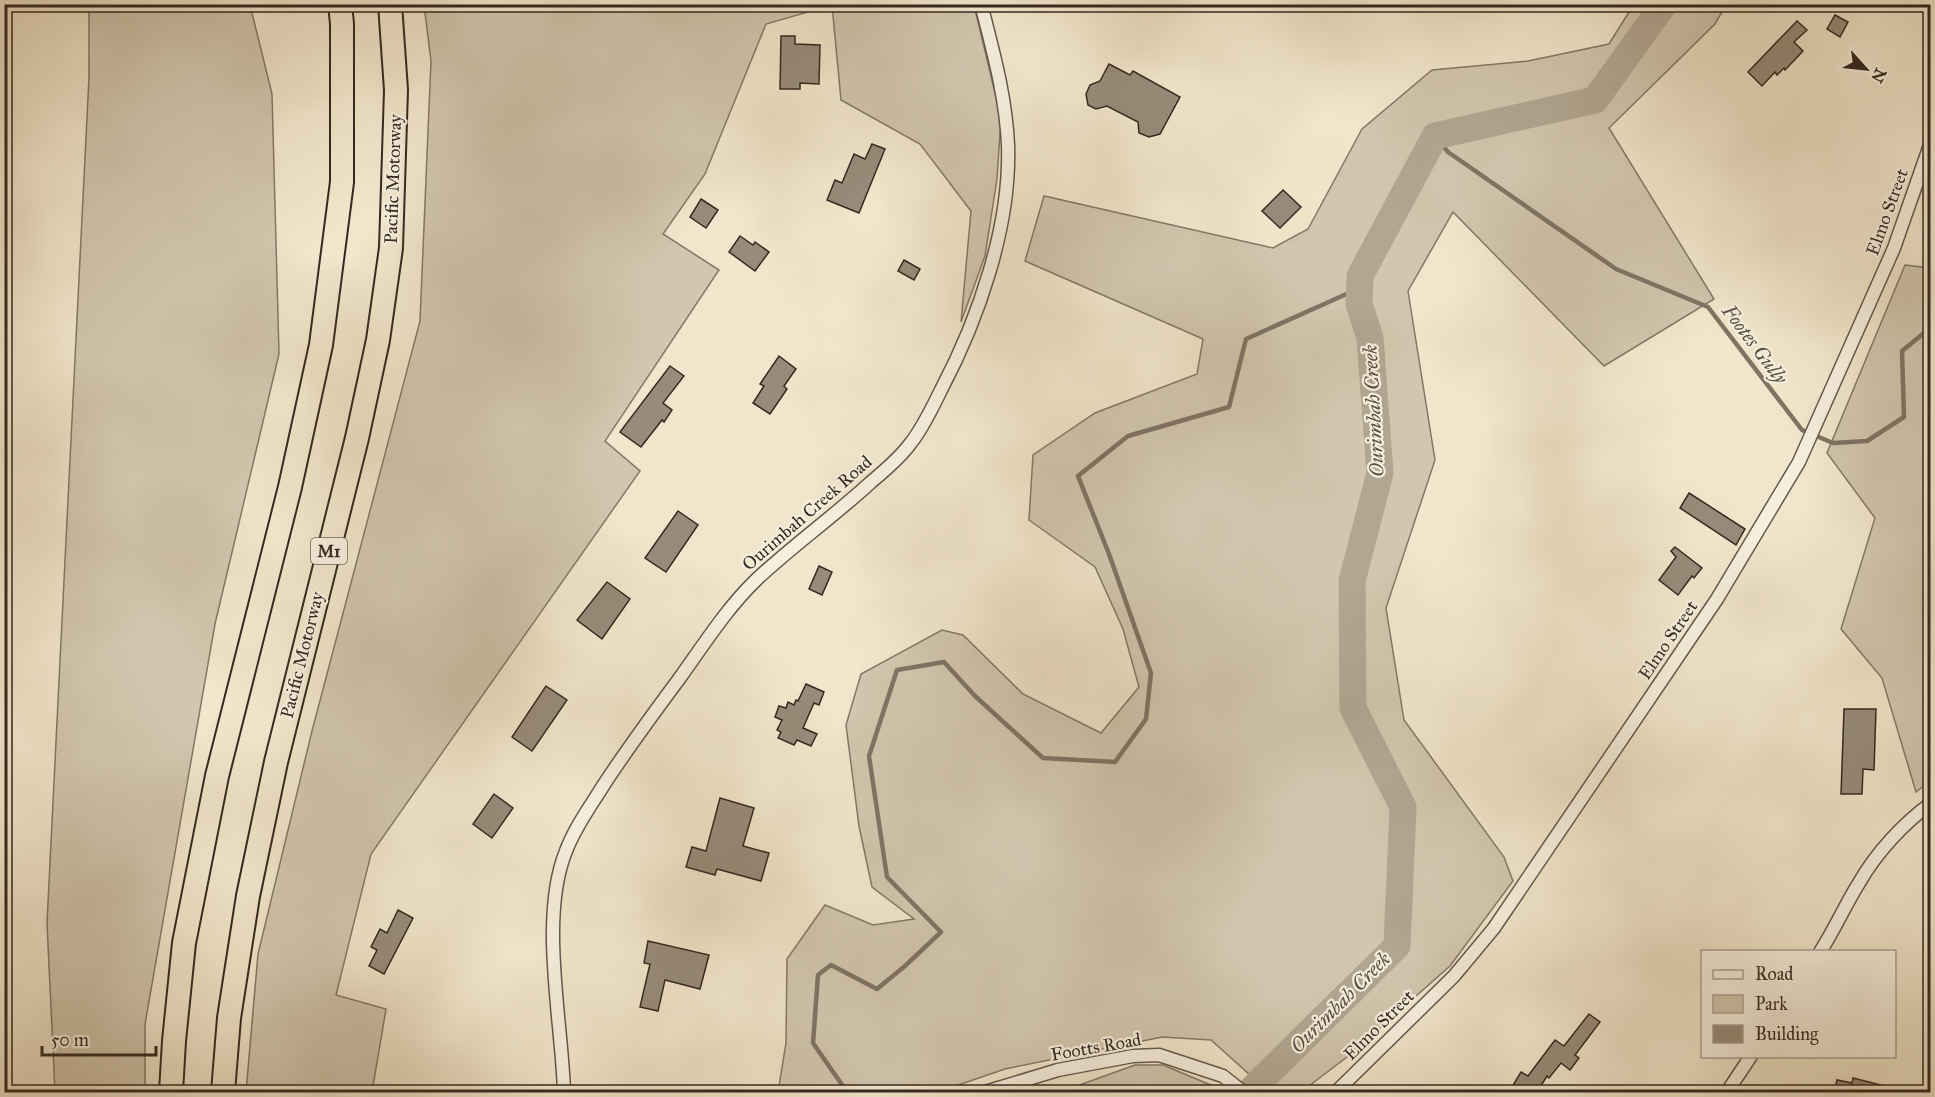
<svg xmlns="http://www.w3.org/2000/svg" width="1935" height="1097" viewBox="0 0 1935 1097" font-family="'IM FELL Great Primer',serif">
<rect width="100%" height="100%" fill="#f1e6cb"/>
<filter id="stains"><feTurbulence type="fractalNoise" baseFrequency=".00333" numOctaves="4"/><feColorMatrix values="0 0 0 0 .2 0 0 0 0 .09 0 0 0 0 .02 0 0 0 .5 -.17"/></filter>
<radialGradient id="worn" r=".72"><stop offset=".6" stop-color="#630" stop-opacity="0"/><stop offset="1" stop-color="#630" stop-opacity=".3"/></radialGradient>
<!-- green -->
<g fill="#d1c6ae" stroke="#837868" stroke-width="1.5">
<polygon points="1634,4 1726,5 1715,24 1609,128 1714,299 1604,366 1453,212 1408,291 1435,460 1386,608 1404,720 1504,857 1513,881 1450,966 1347,1057 1301,1092 1269,1092 1211,1040 1162,1037 1005,1069 938,1092 778,1092 786,1043 787,959 825,905 873,925 914,919 872,887 859,826 846,725 861,674 942,630 963,635 1023,694 1101,733 1139,687 1123,629 1095,567 1029,520 1033,455 1095,413 1197,374 1203,339 1025,261 1044,196 1273,248 1308,229 1362,129 1432,70 1528,61 1609,44"/>
<polygon points="89,5 250,5 272,94 279,354 215,624 145,1024 145,1092 55,1092 47,923 89,77"/>
<polygon points="424,5 974,5 1001,118 997,179 985,256 961,322 971,211 920,144 841,100 832,5 766,24 705,174 663,234 719,270 605,441 640,471 371,854 336,995 386,1009 372,1092 246,1092 258,954 312,731 420,321 431,61"/>
<polygon points="1905,265 1930,268 1930,781 1916,792 1882,678 1841,629 1875,518 1827,453"/>
<polygon points="1135,1065 1163,1065 1218,1088 1223,1092 1060,1092"/>
</g>
<g fill="none" stroke-linecap="round" stroke-linejoin="round">
<!-- stream -->
<g stroke="#7f7464" stroke-width="4.5">
<polyline points="1435,136 1448,152 1616,269 1708,307 1802,430 1833,443 1867,441 1904,417 1902,351 1930,328"/>
<polyline points="847,1092 813,1043 818,975 831,965 877,989 905,966 941,932 887,877 869,756 897,670 944,662 975,696 1043,758 1115,762 1146,719 1151,673 1109,554 1078,476 1128,436 1229,407 1246,339 1360,288"/>
</g>
<!-- river -->
<polyline stroke="#b1a691" stroke-width="27" points="1249,1092 1397,946 1403,807 1353,708 1352,581 1380,473 1370,338 1359,304 1360,276 1435,136 1595,100 1664,4"/>
</g>
<!-- building -->
<g fill="#978b79" stroke="#352921" stroke-width="1.5">
<polygon points="1835,15 1848,22 1840,37 1827,29"/>
<polygon points="1797,21 1807,30 1794,42 1803,51 1785,70 1784,68 1777,75 1775,72 1762,86 1748,72"/>
<polygon points="781,36 795,36 795,44 820,45 819,84 800,83 800,89 780,89"/>
<polygon points="1109,64 1130,75 1133,71 1180,97 1160,134 1149,137 1139,133 1138,122 1107,106 1096,109 1088,105 1086,94 1090,85 1100,81"/>
<polygon points="872,144 885,149 859,213 827,200 835,180 842,183 854,154 865,159"/>
<polygon points="1283,190 1301,207 1280,228 1262,211"/>
<polygon points="701,199 718,210 706,228 690,217"/>
<polygon points="740,236 753,245 755,242 769,252 755,271 729,252"/>
<polygon points="904,260 920,269 914,280 898,271"/>
<polygon points="779,356 796,369 784,386 787,389 770,414 753,403 764,386 760,384"/>
<polygon points="670,366 684,376 663,403 672,410 664,422 662,420 641,447 620,432"/>
<polygon points="1689,493 1745,529 1736,545 1680,508"/>
<polygon points="678,511 698,525 666,572 645,558"/>
<polygon points="1675,547 1702,568 1694,578 1692,576 1678,595 1659,580 1676,557 1671,551"/>
<polygon points="819,566 832,572 822,595 809,589"/>
<polygon points="607,582 630,599 602,639 577,620"/>
<polygon points="806,684 824,692 819,705 814,703 803,728 817,734 811,746 797,740 794,745 778,738 781,732 777,730 782,720 775,717 779,706 786,708 788,702 794,705 796,700 798,701"/>
<polygon points="546,686 567,700 532,751 512,737"/>
<polygon points="1844,709 1876,709 1874,770 1863,769 1862,794 1841,794"/>
<polygon points="494,794 513,808 492,838 473,824"/>
<polygon points="720,798 754,808 743,846 769,853 761,881 717,869 715,875 686,867 692,847 706,851"/>
<polygon points="398,910 413,918 384,974 369,966 377,950 371,947 380,929 387,933"/>
<polygon points="648,941 709,955 700,989 665,980 658,1011 640,1007 650,964 644,963"/>
<polygon points="1589,1014 1600,1022 1575,1055 1579,1058 1570,1070 1561,1063 1549,1078 1547,1076 1537,1092 1509,1092 1521,1072 1528,1076 1555,1040 1564,1046"/>
<polygon points="1853,1078 1893,1088 1893,1092 1834,1092 1837,1080 1852,1083"/>
</g>
<g fill="none" stroke-linecap="round" stroke-linejoin="round">
<defs>
<g id="street">
<path d="M1820,952C1835,929 1845,905 1859,883C1876,853 1903,824 1930,804"/>
<path d="M564,1092C562,1021 539,917 566,851C575,827 590,807 603,786C627,749 653,714 679,679C703,646 726,609 756,580C792,546 833,517 870,483C884,471 899,459 910,444C923,428 932,408 941,390C978,320 1011,226 1008,145C1006,97 993,51 981,4"/>
<polyline points="985,1092 1058,1070 1133,1056 1159,1055 1223,1076 1243,1092"/>
<polyline points="1336,1092 1454,976 1494,928 1717,599 1799,462 1894,248 1930,145"/>
<polyline points="1727,1092 1751,1056"/>
</g>
<g id="highway">
<polyline points="171,1092 174,1041 184,943 217,776 290,487 321,345 342,182 342,24 340,4"/>
<polyline points="223,1092 229,1018 248,896 276,762 357,438 378,340 391,248 396,90 390,4"/>
</g>
</defs>
<!-- street casing -->
<use href="#street" stroke="#64584c" stroke-width="15"/>
<!-- highway casing -->
<use href="#highway" stroke="#352921" stroke-width="26"/>
<!-- street -->
<use href="#street" stroke="#f6efdd" stroke-width="12"/>
<!-- highway -->
<use href="#highway" stroke="#f1e6cb" stroke-width="22"/>
</g>
<g text-anchor="middle" stroke-width="4.5" stroke-linejoin="round" paint-order="stroke">
<!-- shield labels -->
<rect fill="#f6efdd" stroke="#6f6459" stroke-width="1.5" x="311" y="538" width="36" height="26" rx="4.5"/>
<g font-size="16" font-weight="bold" fill="#352921">
<text x="329" y="557">M1</text>
</g>
<!-- street labels -->
<g font-size="18" fill="#352921" stroke="#f6efdd">
<text transform="translate(393 179) rotate(-88)" y="6">Pacific Motorway</text>
<text transform="translate(1887 212) rotate(-70)" y="6">Elmo Street</text>
<text transform="translate(807 513) rotate(-41)" y="6">Ourimbah Creek Road</text>
<text transform="translate(1668 640) rotate(-56)" y="6">Elmo Street</text>
<text transform="translate(302 655) rotate(-76)" y="6">Pacific Motorway</text>
<text transform="translate(1379 1025) rotate(-45)" y="6">Elmo Street</text>
<text transform="translate(1096 1047) rotate(-10)" y="6">Footts Road</text>
</g>
<!-- water labels -->
<g font-size="20" font-style="italic" fill="#5a4e43" stroke="#f6efdd">
<text transform="translate(1755 344) rotate(53)" y="7">Footes Gully</text>
<text transform="translate(1373 411) rotate(-93)" y="7">Ourimbah Creek</text>
<text transform="translate(1340 1002) rotate(-45)" y="7">Ourimbah Creek</text>
</g>
</g>
<!-- margin -->
<rect width="1935" height="1097" fill="none" stroke="#f1e6cb" stroke-width="24"/>
<rect x="6" y="6" width="1923" height="1085" fill="none" stroke="#352921" stroke-width="3"/>
<rect x="12" y="12" width="1911" height="1073" fill="none" stroke="#352921" stroke-width="1.5"/>
<!-- legend -->
<rect x="1701" y="950" width="195" height="108" fill="#f6efdd" stroke="#a9a092" stroke-width="1.5"/>
<rect x="1713" y="970" width="30" height="9" fill="#f6efdd" stroke="#a9a092" stroke-width="1.5"/>
<text x="1755" y="980" font-size="18" fill="#352921">Road</text>
<rect x="1713" y="995" width="30" height="18" fill="#d1c6ae" stroke="#a9a092" stroke-width="1.5"/>
<text x="1755" y="1010" font-size="18" fill="#352921">Park</text>
<rect x="1713" y="1025" width="30" height="18" fill="#978b79" stroke="#a9a092" stroke-width="1.5"/>
<text x="1755" y="1040" font-size="18" fill="#352921">Building</text>
<!-- north arrow -->
<g transform="translate(1866 69) rotate(117)" stroke="#f6efdd" stroke-width="4.5" paint-order="stroke">
<path d="M0-4.5L10 22L0 15L-10 22Z" fill="#352921"/>
<text y="-9" font-size="16" font-weight="bold" text-anchor="middle" fill="#352921">N</text>
</g>
<!-- scale -->
<path d="M42 1046v9h114v-9" fill="none" stroke="#352921" stroke-width="3"/>
<text x="51" y="1046" font-size="18" fill="#352921" stroke="#f6efdd" stroke-width="4.5" paint-order="stroke">50 m</text>
<rect width="100%" height="100%" filter="url(#stains)"/>
<rect width="100%" height="100%" fill="url(#worn)"/>
</svg>
